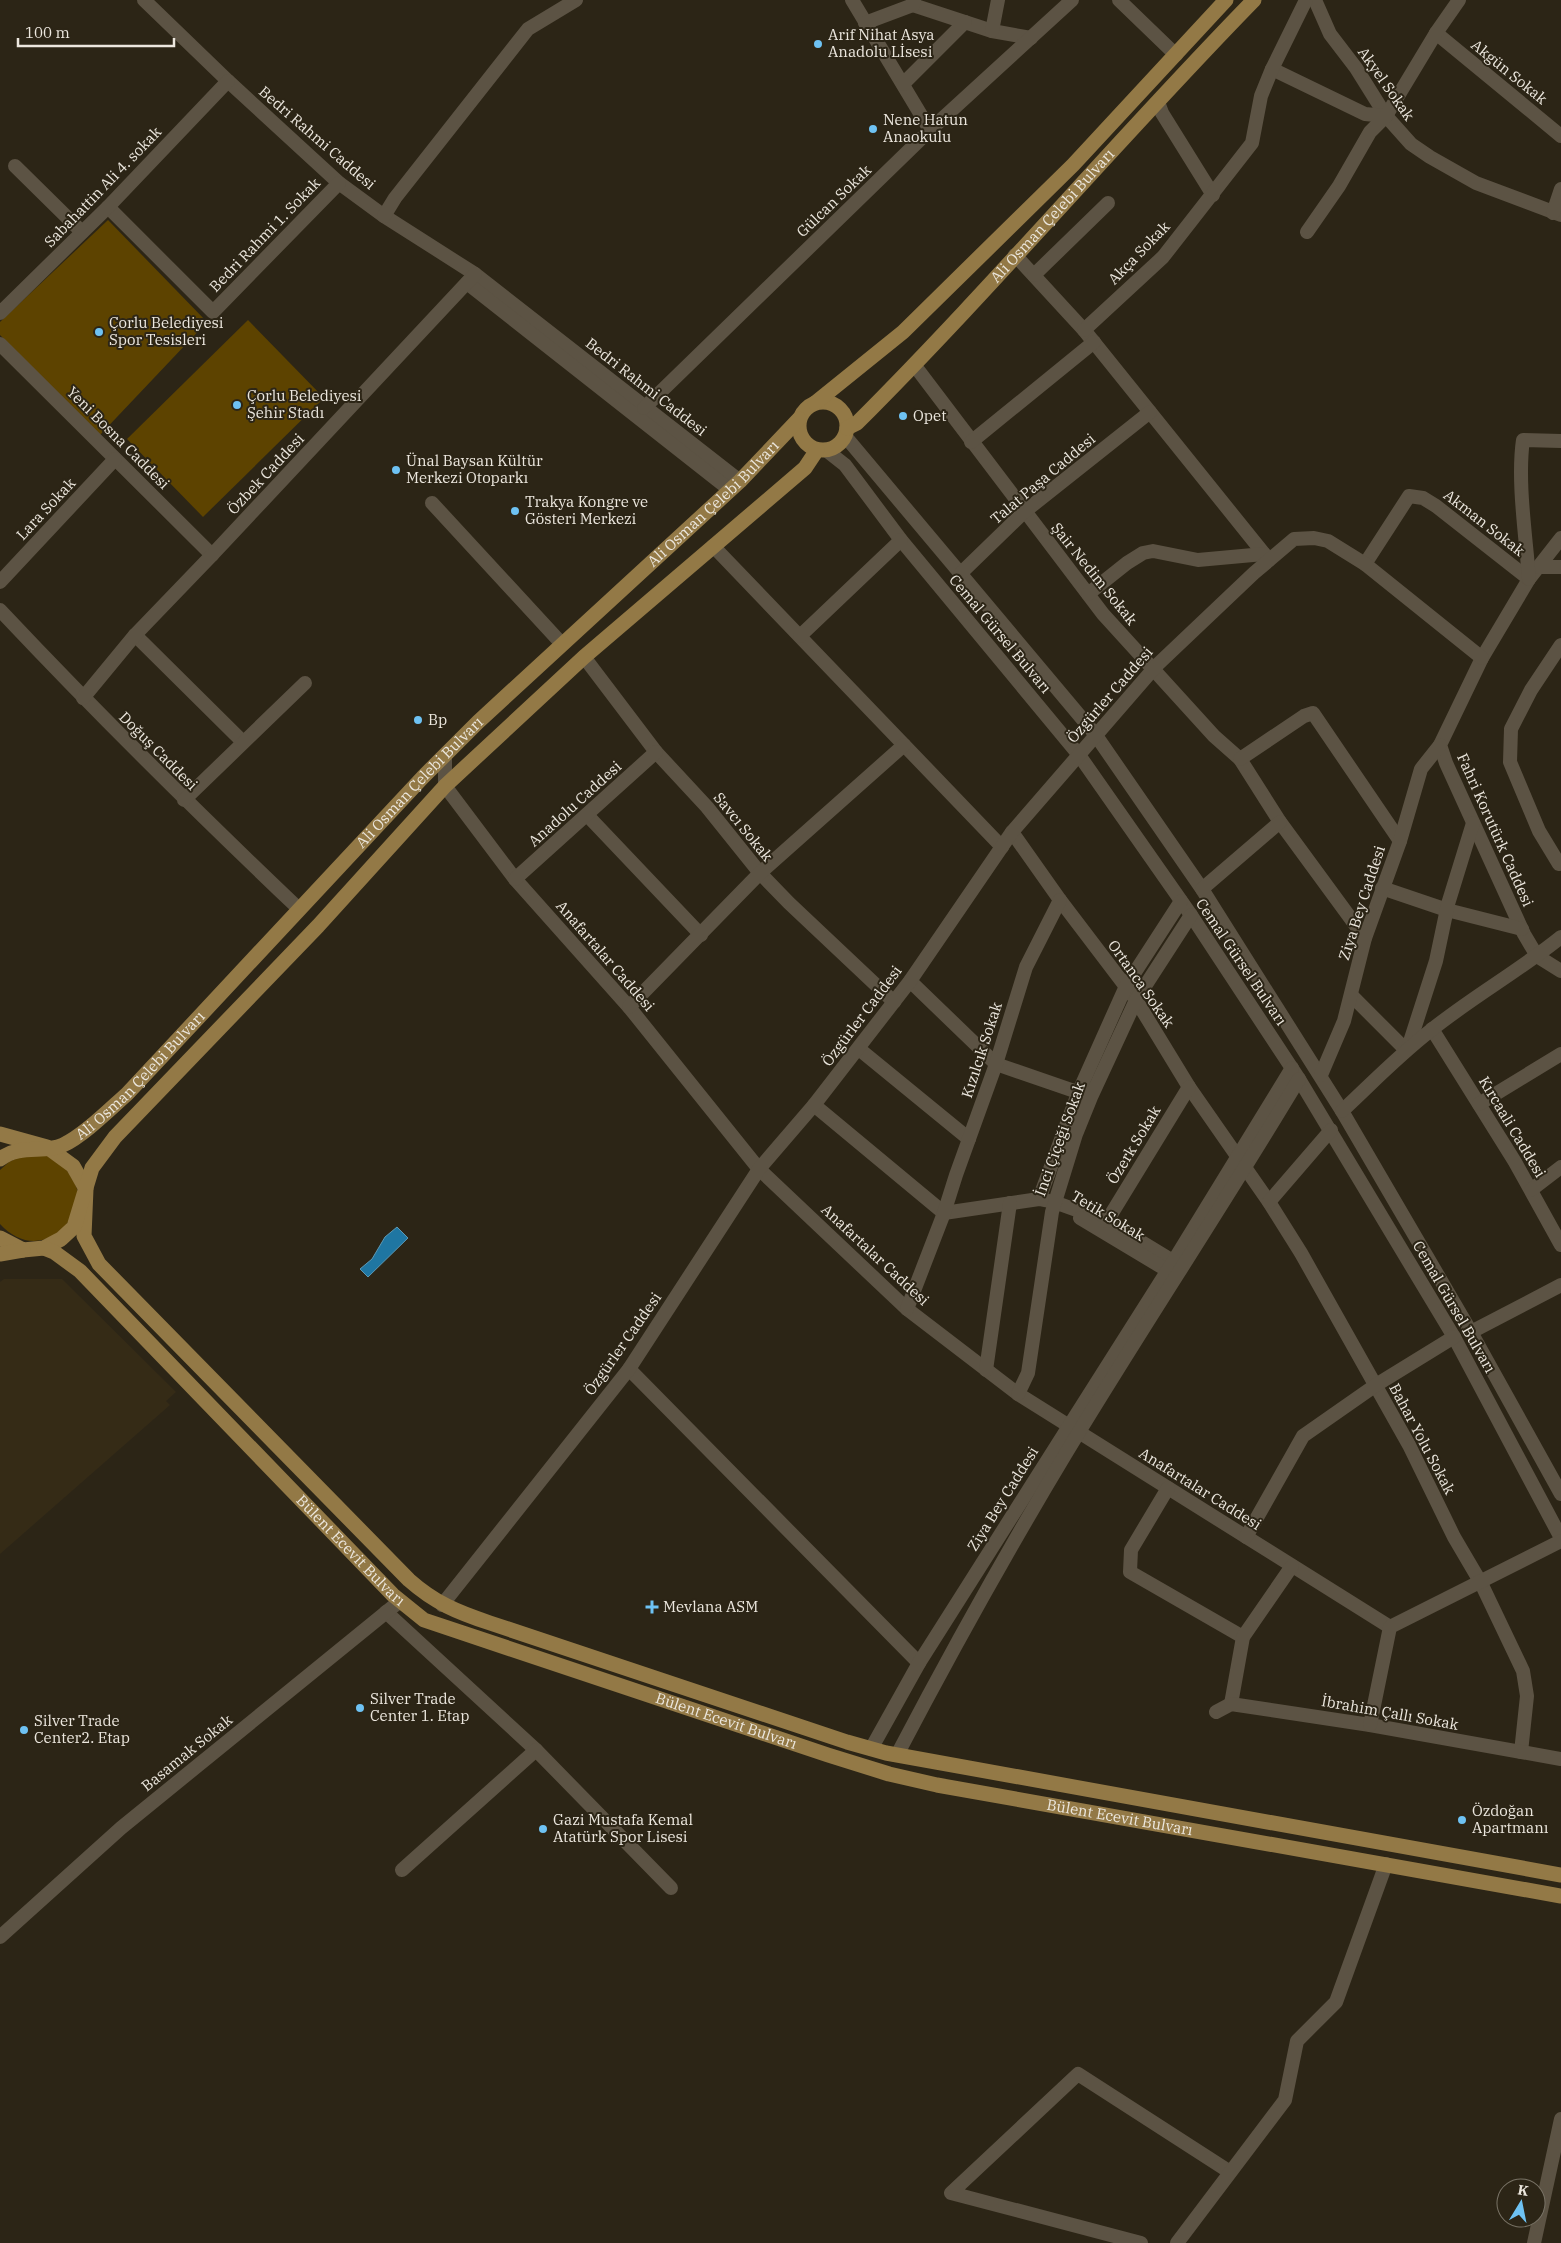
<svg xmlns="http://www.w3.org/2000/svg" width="1561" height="2243" viewBox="0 0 1561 2243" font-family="'IBM Plex Serif',serif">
<rect width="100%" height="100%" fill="#2c2516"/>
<!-- built -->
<polygon fill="#352b16" points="4,1279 62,1279 176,1392 166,1401 170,1405 0,1554 0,1282"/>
<!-- green -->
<g fill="#5d4300">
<polygon points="108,220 207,322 99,436 0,335 0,322"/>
<polygon points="248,320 324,398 203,517 127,439"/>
<path d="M24,1155C32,1155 44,1154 51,1157C60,1161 65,1167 70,1175C72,1180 76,1184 77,1189C80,1200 76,1212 69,1221C50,1246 22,1248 0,1224V1170L9,1162Z"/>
</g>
<!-- water -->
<polygon fill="#1f76a2" stroke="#5c98b4" points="397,1227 408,1238 368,1277 360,1269 372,1259 385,1237"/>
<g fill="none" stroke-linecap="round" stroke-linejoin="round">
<!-- minor -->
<g stroke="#5c5344" stroke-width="14">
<polyline points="144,0 228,81 339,183 384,216 475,274 740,481"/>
<polyline points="852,0 930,130"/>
<polyline points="1119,0 1176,55"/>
<polyline points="1315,0 1330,34 1356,68 1386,116 1411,144 1430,157 1476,183 1561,215"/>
<polyline points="913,5 992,31 1031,38"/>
<polyline points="865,23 913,5 914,0"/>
<polyline points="992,31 998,0"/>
<polyline points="1436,33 1561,136"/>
<polyline points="1272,69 1365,114 1386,116"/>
<polyline points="903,84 965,22"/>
<polyline points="1158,102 1162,113 1213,195"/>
<polyline points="15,166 82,232"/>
<polyline points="108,207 213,312 339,183"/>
<polyline points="1553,213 1561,189"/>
<polyline points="384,216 395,198 528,29 576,0"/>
<polyline points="1307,232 1339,186 1370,132 1386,116 1436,33 1459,0"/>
<polyline points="1015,255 1084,330 1269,560"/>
<polyline points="1034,275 1108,203"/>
<polyline points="467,283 730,490"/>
<polyline points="0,313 108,207 228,81"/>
<polyline points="1084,330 1163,257 1252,143 1261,96 1272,69 1306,0"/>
<polyline points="0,344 212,555"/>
<polyline points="915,366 1103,614 1214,736 1240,759 1280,822 1365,938"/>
<polyline points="644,408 930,130 1072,0"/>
<polyline points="845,436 1095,734 1202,889 1342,1111 1471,1332 1561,1494"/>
<polyline points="971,442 1094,342"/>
<polyline points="826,450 845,465 901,540 1079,755 1191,915 1299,1079 1454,1337 1561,1538"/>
<polyline points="432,503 562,644"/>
<polyline points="1561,538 1529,579 1482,658 1440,745 1446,763 1524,934 1537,956 1561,971"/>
<polyline points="713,546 1002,847"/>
<polyline points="1365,564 1409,496 1423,498 1436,506 1529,579"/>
<polyline points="1539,567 1561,567"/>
<polyline points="960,574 1024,512 1150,412"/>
<path d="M1529,579C1526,537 1517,481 1523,440L1561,441"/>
<polyline points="0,582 115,459"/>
<polyline points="1088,594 1127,563 1143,553 1153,551 1198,560 1264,554"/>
<path d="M0,610C97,713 197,812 299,909"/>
<polyline points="135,635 243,742"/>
<polyline points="800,636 901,540"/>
<polyline points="1561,645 1531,690 1511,729 1510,762 1539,831 1559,864 1561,862"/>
<polyline points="584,657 656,752 707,807 760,873 789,903 894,1002"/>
<polyline points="83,698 135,635 212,555 475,274"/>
<polyline points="445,755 445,786 515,879 629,1007 759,1169 907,1309 1018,1394 1390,1627"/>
<polyline points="1240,759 1304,716 1313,713 1400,841"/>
<polyline points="184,800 305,683"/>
<polyline points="587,815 701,935"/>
<polyline points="1012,832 1060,900 1136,1000 1189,1087 1269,1202 1301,1253 1409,1445 1454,1537 1481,1583 1523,1671 1527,1696 1521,1752"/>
<polyline points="515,879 656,752"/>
<polyline points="1382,888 1447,910 1522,929"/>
<polyline points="1202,889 1280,822"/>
<polyline points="910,981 996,1064 1086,1095"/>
<polyline points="1352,996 1406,1050"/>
<polyline points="629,1007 760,873 904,745"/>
<polyline points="1432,1029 1515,1162 1561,1245"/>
<polyline points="1408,1048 1436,961 1448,904 1473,823"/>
<polyline points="859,1049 969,1139"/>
<polyline points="1321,1075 1344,1021 1365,938 1400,841 1421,769 1440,745"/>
<polyline points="1479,1104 1561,1054"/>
<polyline points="814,1105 944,1213"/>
<path d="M1342,1111C1371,1084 1399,1055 1430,1031C1472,997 1519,971 1561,937"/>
<polyline points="1531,1190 1561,1167"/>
<polyline points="1039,1199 1079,1091 1126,986 1181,901"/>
<polyline points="1269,1202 1331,1130"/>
<polyline points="944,1213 1039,1199 1054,1202 1107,1221 1181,1266"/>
<polyline points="1080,1218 1175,1275"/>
<polyline points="1107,1221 1189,1087"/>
<polyline points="907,1309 944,1213 956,1175 996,1064 1026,967 1060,900"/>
<polyline points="1471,1332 1561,1285"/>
<polyline points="629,1369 919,1663"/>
<polyline points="986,1370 1010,1203"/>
<polyline points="1018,1394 1028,1373 1052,1212 1076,1134 1091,1097 1136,1000 1191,915"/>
<polyline points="1168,1488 1131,1550 1130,1572 1243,1637"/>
<polyline points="1246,1537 1303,1436 1376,1385 1454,1337"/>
<polyline points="442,1605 629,1369 759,1169 814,1105 910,981 1012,832 1156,666 1254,573 1294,539 1314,538 1328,541 1365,564 1482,658"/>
<polyline points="386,1612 536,1750"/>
<polyline points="1231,1704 1243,1637 1292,1566"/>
<polyline points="1216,1712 1231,1704 1370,1725 1561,1759"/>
<polyline points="1370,1725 1390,1627 1561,1541"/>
<polyline points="871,1749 919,1663 1173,1262 1292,1068"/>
<path d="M897,1755C950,1654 1006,1553 1065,1455C1141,1329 1223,1206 1299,1079"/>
<polyline points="402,1870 536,1750 671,1888"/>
<polyline points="0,1937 121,1828 400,1601"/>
<polyline points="1141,2243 951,2193 1078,2074 1230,2172"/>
<polyline points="1177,2243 1285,2100 1297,2041 1336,2002 1386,1864"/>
<polyline points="1534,2243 1561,2119"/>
</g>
<!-- major -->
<g stroke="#937946" stroke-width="15">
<circle cx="823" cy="426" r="24"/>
<polyline points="815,403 903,332 1073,165 1226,0"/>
<path id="s1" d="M847,428L857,423C994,286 1119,138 1254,0"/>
<path d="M0,1134L47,1147L73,1166L86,1189L84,1236L99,1264L409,1580C435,1603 457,1612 490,1623L847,1742L886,1753L1561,1875"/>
<path id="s2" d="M0,1159C21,1143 43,1154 63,1145C83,1136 110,1109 127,1094L423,777L478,722L740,481L799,419"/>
<polyline points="0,1238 23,1250 44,1248 61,1239 74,1227 92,1168 115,1137 318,926 445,786 584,657 805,468 817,450"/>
<path id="s3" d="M44,1248L54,1252L80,1271L393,1595L424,1620L828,1755L889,1774L937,1785L1561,1896"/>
<polyline points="0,1254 23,1250"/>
</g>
</g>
<!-- markers -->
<g fill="#6ec2f3" stroke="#2c2516" stroke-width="2">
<circle cx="818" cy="44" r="5"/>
<circle cx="873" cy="129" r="5"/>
<circle cx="99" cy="332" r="5"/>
<circle cx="237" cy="405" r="5"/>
<circle cx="903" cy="416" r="5"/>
<circle cx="396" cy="470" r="5"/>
<circle cx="515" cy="511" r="5"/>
<circle cx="418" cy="720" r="5"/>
<path d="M649.5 1599.5h5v5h5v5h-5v5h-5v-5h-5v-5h5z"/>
<circle cx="360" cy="1708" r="5"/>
<circle cx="24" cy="1730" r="5"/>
<circle cx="1462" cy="1820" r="5"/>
<circle cx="543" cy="1829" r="5"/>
</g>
<g text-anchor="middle" stroke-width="4" stroke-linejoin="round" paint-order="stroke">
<!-- poi labels -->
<g font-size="15" fill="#ece7de" stroke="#2c2516" text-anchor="start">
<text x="828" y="40">Arif Nihat Asya<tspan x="828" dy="17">Anadolu Lİsesi</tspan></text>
<text x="883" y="125">Nene Hatun<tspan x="883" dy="17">Anaokulu</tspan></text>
<text x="109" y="328">Çorlu Belediyesi<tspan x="109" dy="17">Spor Tesisleri</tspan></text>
<text x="247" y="401">Çorlu Belediyesi<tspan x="247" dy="17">Şehir Stadı</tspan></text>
<text x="913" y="421">Opet</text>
<text x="406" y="466">Ünal Baysan Kültür<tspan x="406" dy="17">Merkezi Otoparkı</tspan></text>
<text x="525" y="507">Trakya Kongre ve<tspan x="525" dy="17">Gösteri Merkezi</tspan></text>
<text x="428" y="725">Bp</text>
<text x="663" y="1612">Mevlana ASM</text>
<text x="370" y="1704">Silver Trade<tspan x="370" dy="17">Center 1. Etap</tspan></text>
<text x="34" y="1726">Silver Trade<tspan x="34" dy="17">Center2. Etap</tspan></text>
<text x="1472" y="1816">Özdoğan<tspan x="1472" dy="17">Apartmanı</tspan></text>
<text x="553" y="1825">Gazi Mustafa Kemal<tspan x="553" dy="17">Atatürk Spor Lisesi</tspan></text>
</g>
<!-- street labels -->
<g font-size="15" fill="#ece7de" stroke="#2c2516">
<text transform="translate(1509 72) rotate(39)" y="5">Akgün Sokak</text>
<text transform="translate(1386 84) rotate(55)" y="5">Akyel Sokak</text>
<text transform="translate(317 138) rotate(41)" y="5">Bedri Rahmi Caddesi</text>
<text transform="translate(103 187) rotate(-46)" y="5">Sabahattin Ali 4. sokak</text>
<text transform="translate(834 201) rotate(-44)" y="5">Gülcan Sokak</text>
<text dy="5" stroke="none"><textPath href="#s1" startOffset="296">Ali Osman Çelebi Bulvarı</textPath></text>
<text transform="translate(265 235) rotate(-46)" y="5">Bedri Rahmi 1. Sokak</text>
<text transform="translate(1139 253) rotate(-46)" y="5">Akça Sokak</text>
<text transform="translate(646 387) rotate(38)" y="5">Bedri Rahmi Caddesi</text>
<text transform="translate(118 438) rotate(45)" y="5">Yeni Bosna Caddesi</text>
<text transform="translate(266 474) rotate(-47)" y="5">Özbek Caddesi</text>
<text transform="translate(1043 479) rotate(-40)" y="5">Talat Paşa Caddesi</text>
<text dy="5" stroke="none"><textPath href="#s2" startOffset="980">Ali Osman Çelebi Bulvarı</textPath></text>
<text transform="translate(46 509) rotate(-47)" y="5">Lara Sokak</text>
<text transform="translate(1484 523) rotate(38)" y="5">Akman Sokak</text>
<text transform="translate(1094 574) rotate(51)" y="5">Şair Nedim Sokak</text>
<text transform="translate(1000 634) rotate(50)" y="5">Cemal Gürsel Bulvarı</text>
<text transform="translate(1110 695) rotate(-49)" y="5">Özgürler Caddesi</text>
<text transform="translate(158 751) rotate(45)" y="5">Doğuş Caddesi</text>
<text dy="5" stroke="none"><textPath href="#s2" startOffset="575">Ali Osman Çelebi Bulvarı</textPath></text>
<text transform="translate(575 804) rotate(-42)" y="5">Anadolu Caddesi</text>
<text transform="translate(743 827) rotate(51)" y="5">Savcı Sokak</text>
<text transform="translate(1495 830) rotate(66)" y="5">Fahri Korutürk Caddesi</text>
<text transform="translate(1362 903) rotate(-72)" y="5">Ziya Bey Caddesi</text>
<text transform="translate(605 956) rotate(49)" y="5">Anafartalar Caddesi</text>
<text transform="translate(1241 962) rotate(56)" y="5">Cemal Gürsel Bulvarı</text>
<text transform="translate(1141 984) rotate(55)" y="5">Ortanca Sokak</text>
<text transform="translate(862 1016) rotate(-53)" y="5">Özgürler Caddesi</text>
<text transform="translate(982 1050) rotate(-72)" y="5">Kızılcık Sokak</text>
<text dy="5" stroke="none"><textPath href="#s2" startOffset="170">Ali Osman Çelebi Bulvarı</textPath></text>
<text transform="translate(1512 1127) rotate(59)" y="5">Kırcaali Caddesi</text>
<text transform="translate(1060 1139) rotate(-70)" y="5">İnci Çiçeği Sokak</text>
<text transform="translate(1134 1145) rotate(-59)" y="5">Özerk Sokak</text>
<text transform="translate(1108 1216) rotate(31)" y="5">Tetik Sokak</text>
<text transform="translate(875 1255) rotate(43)" y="5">Anafartalar Caddesi</text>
<text transform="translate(1454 1307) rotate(60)" y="5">Cemal Gürsel Bulvarı</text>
<text transform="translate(623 1344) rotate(-55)" y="5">Özgürler Caddesi</text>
<text transform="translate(1422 1439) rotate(62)" y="5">Bahar Yolu Sokak</text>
<text transform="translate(1200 1489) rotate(32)" y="5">Anafartalar Caddesi</text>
<text transform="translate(1003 1499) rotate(-58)" y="5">Ziya Bey Caddesi</text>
<text dy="5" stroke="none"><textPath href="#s3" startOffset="432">Bülent Ecevit Bulvarı</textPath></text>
<text transform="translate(1390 1713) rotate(10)" y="5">İbrahim Çallı Sokak</text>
<text dy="5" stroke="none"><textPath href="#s3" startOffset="852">Bülent Ecevit Bulvarı</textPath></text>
<text transform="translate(187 1753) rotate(-39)" y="5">Basamak Sokak</text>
<text dy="5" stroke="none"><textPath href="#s3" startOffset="1258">Bülent Ecevit Bulvarı</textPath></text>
</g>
</g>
<!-- north arrow -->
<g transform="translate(1521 2203) rotate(10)"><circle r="24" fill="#2c2516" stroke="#797366"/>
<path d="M0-4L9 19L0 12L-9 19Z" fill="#6ec2f3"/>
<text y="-8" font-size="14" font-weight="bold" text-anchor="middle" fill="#ece7de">K</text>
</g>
<!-- scale -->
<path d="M18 38v8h156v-8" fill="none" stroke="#ece7de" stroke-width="2.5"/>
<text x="25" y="38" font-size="15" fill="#ece7de" stroke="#2c2516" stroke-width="4" paint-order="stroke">100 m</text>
</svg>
